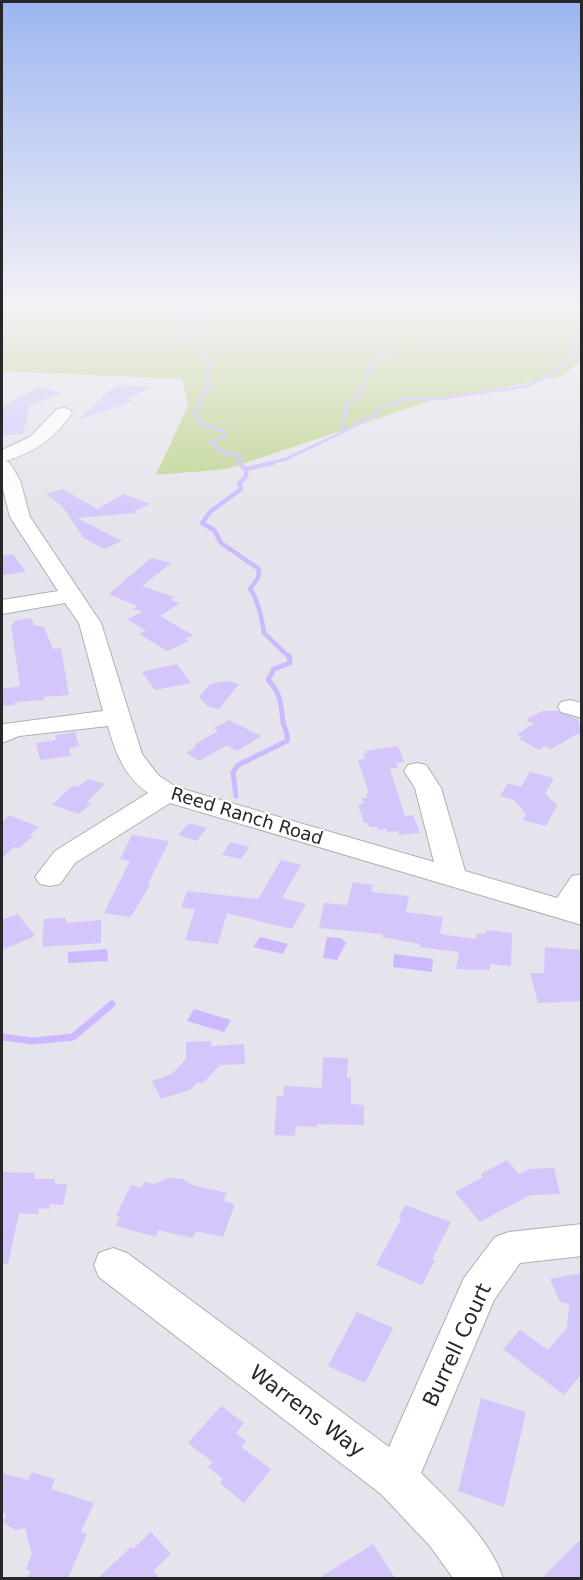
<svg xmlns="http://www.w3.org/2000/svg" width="583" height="1580" viewBox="0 0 583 1580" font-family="'DejaVu Sans',sans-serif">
<rect width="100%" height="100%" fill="#e5e3eb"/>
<!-- green -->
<polygon fill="#bcd48a" points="2,308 581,308 581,360 563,376 430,401 227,469 156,475 188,406 182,379 2,371"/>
<!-- water -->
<g fill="#ccb9ff">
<polygon points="260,937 288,944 283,954 253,947"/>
<polygon points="327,937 341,938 346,943 337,960 323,958"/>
<polygon points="107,949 108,961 68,963 68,952"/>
<polygon points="394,954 433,959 432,972 393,967"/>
<polygon points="194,1009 231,1020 224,1032 187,1021"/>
</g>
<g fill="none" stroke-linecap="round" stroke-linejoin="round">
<!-- stream-far3 -->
<g stroke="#ccb9ff" stroke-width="3">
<polyline points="184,308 180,315 194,320 198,330 181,338 199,351 211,363 206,373 210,378 207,381 210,385 205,390 195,415 201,424 226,432 226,436 211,442 220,451 240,457 240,464"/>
<polyline points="181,316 194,313 200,308"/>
<polyline points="341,433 375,415 378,410 403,399 438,399 528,386 558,371 559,365 566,362 574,352 572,346 578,344 577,341 582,337"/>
<path d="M265,464L286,459L341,433L346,411L344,407L362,393C368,365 375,358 400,346"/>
</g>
<!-- stream-far2 -->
<g stroke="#ccb9ff" stroke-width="4.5">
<path d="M239,463L246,470V476L239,484L241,489L210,512L202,523L214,530L221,543L259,569L258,578L250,589C259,601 262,619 264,633L290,658"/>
<polyline points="245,469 273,463"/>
</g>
<!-- stream-far1 -->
<path stroke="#ccb9ff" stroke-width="5" d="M236,796L233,772L238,765L287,741C289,733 284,729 283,722C281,705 281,693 268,680L274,669L290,663L289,656"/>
<!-- stream -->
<polyline stroke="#ccb9ff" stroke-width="7" points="2,1037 33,1041 73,1037 112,1004"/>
</g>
<!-- building -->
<g fill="#d4c6fb">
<polygon points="119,385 152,387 127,399 133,401 78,420 111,389"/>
<polygon points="39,387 63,393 30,405 23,434 2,435 2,407"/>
<polygon points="63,489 97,509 124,494 150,504 135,511 135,513 77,518 122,541 104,549 84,538 62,506 46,494"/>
<polygon points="13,554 26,572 2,575 2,556"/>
<polygon points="151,558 171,563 142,586 174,597 170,600 180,603 160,616 193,635 185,639 189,641 167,651 139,634 146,631 127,619 143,612 133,609 137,606 109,594"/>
<polygon points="31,618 34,625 44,627 53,649 61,648 69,695 43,697 44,700 15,702 15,705 2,706 2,689 20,686 11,624 15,623 14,621"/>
<polygon points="177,664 191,683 155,690 142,672"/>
<polygon points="227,681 239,684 219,709 207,706 199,697 210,684"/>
<polygon points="542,711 558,711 578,719 581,732 551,749 545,746 539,750 519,739 522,737 517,734 534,724 526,720"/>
<polygon points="229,720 261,736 237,751 227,745 199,761 186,753 196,747 194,745 218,731 214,728"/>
<polygon points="75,732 79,746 69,748 71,756 40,760 36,743 56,740 55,735"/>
<polygon points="398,746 404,762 396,763 398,768 390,769 405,816 413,815 420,833 399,835 398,831 387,832 387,829 378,830 377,827 370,827 367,823 364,823 358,804 364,804 362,798 367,798 366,794 369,793 358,760 365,759 363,754 367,754 365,751"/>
<polygon points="530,772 554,778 545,794 557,805 546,826 523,820 526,814 514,800 500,796 508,783 521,787"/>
<polygon points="88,779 105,784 87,802 91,803 79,814 52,805 72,786 78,787"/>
<polygon points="9,815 39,827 30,835 33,836 18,849 14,847 2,858 2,822"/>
<polygon points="189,823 207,828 197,841 178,835"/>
<polygon points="132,835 169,841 148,884 150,885 132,915 129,917 104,913 130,861 120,859"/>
<polygon points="230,842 249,847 241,859 222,855"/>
<polygon points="281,860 301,865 282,898 306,904 292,929 227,913 218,944 185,940 195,909 181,908 187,891 258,899"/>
<polygon points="353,882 373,885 371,892 409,896 406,912 443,917 440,934 476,939 477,933 486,934 487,930 512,933 511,966 490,964 490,970 456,969 459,952 420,947 420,944 382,937 383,934 319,928 324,903 347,905"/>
<polygon points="18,914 35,936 2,950 2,920"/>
<polygon points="66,918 66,923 101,920 101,943 42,947 44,919"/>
<polygon points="545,947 580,950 582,1001 538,1003 530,973 544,973"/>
<polygon points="211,1041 211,1046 244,1044 245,1064 220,1065 202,1084 198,1082 190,1090 161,1099 152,1081 172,1074 186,1059 186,1042"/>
<polygon points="323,1057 348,1058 347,1078 351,1078 351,1104 364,1105 364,1125 317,1124 317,1127 296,1126 295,1136 274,1135 277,1096 283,1097 284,1086 322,1088"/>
<polygon points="507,1160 519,1174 529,1169 554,1168 560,1194 530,1195 480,1222 455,1192 483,1177 481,1174"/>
<polygon points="2,1172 35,1173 34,1179 55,1179 55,1184 67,1184 63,1205 50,1204 49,1209 39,1208 38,1214 19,1213 8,1264 2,1264"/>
<polygon points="168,1178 182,1179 192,1185 227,1193 223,1201 235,1204 223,1237 196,1231 193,1238 158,1230 156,1237 116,1226 120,1217 116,1216 131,1185 142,1188 144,1182 155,1184"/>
<polygon points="405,1205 451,1222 432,1259 435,1260 422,1285 376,1265 401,1219 399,1217"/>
<polygon points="582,1273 582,1373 564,1395 503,1349 520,1330 548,1350 567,1328 569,1304 560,1302 550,1279"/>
<polygon points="357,1312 393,1328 365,1383 328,1366"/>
<polygon points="481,1398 526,1412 504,1507 458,1491"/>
<polygon points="221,1406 244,1423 236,1433 246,1441 241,1447 271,1469 244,1503 220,1483 223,1479 208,1467 213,1462 188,1443"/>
<polygon points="32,1472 55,1479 51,1489 94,1503 81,1532 87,1534 68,1578 27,1578 31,1571 26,1569 32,1554 25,1528 15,1530 3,1522 7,1514 2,1512 2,1473 28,1480"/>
<polygon points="151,1532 171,1554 153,1571 159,1578 98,1578 131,1547 133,1549"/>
<polygon points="582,1538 582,1578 542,1578"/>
<polygon points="373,1544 395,1578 319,1578"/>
</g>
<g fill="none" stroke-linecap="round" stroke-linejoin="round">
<defs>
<g id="minor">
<path d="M63,408L69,409L72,413C55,438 34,453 5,461L9,462L20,480L30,517L101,623L142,754L158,775L176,787L434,862L415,788L404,771L408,765L417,763L426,765L441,788L465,871L557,898L572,876L582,874V925L170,803L75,863L60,884L50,886L40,884L35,877L55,851L148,793C124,776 115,752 108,726L19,736L2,743V725L4,724L103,711L79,623L65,603L2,614V600L58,591L10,517L2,485V450L30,437L57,409Z"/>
<polygon points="570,700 582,703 582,718 561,712 558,707 561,702"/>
<path d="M582,1224V1256L520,1263L494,1300L421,1473C450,1502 490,1539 503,1578H453L430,1546L381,1494L99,1277L94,1265L99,1253L113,1248L127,1253L389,1447L464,1278L495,1237L509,1232Z"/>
</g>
</defs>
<!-- minor casing -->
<use href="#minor" stroke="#b0aeb6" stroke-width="2"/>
<!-- minor -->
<use href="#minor" fill="#fff" fill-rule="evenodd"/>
</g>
<!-- sky -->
<linearGradient id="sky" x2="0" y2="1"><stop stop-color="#9db6f1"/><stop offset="0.58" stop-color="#f3f2f6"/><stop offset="1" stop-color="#f3f2f6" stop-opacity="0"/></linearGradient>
<rect width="583" height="529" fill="url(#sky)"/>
<g text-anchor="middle" stroke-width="4.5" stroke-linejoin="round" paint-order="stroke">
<!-- street labels -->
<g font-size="18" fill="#272629" stroke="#fff">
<text transform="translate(247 816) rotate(17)" y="6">Reed Ranch Road</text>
</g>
<!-- near-street labels -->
<g font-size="21" fill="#272629" stroke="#fff">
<text transform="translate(457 1345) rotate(-65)" y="7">Burrell Court</text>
<text transform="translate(307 1411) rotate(37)" y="7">Warrens Way</text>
</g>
</g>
<!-- border -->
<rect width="583" height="1580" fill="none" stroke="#272629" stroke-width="6"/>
</svg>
